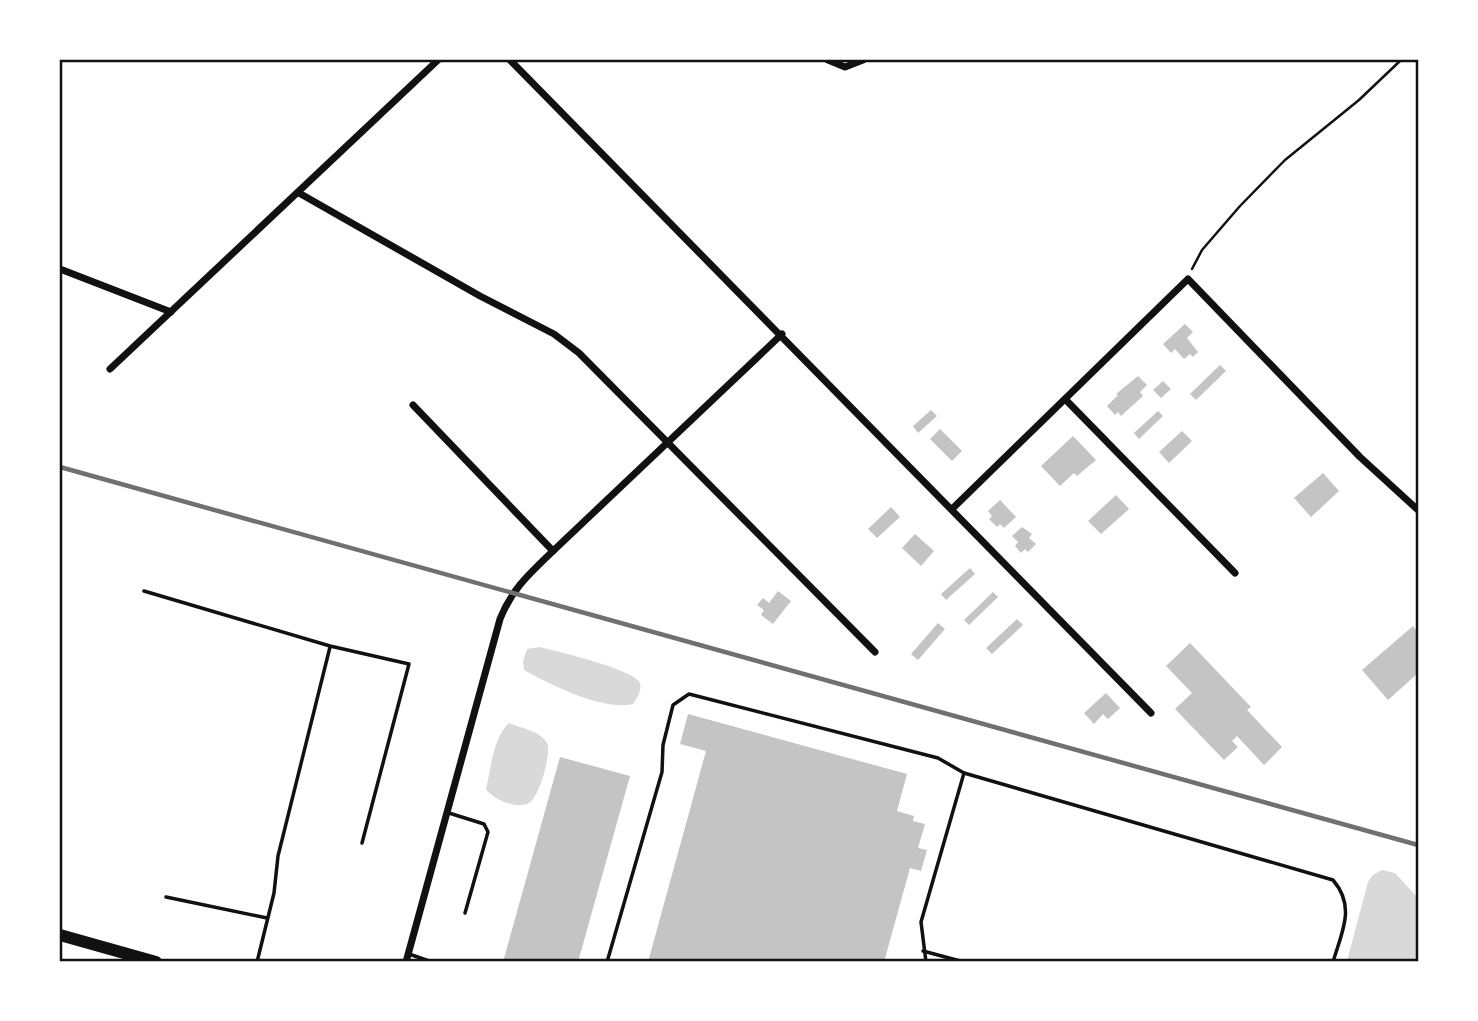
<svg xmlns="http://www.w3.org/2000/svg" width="1478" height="1021" viewBox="0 0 1478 1021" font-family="Lora,serif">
<rect width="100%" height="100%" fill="#fff"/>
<!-- water -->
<g fill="#d9d9d9">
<path d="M540,647C556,651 636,670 640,683C642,691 637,698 633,704C603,711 551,685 524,670L523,661L527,649Z"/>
<path d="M509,723C520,728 541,731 547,743C552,753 539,798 529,803C517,810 492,799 486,789C491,769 493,737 509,723Z"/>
<polygon points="1382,870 1395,873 1418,898 1418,961 1347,961 1368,882 1373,875"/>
</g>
<!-- building -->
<g fill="#c4c4c4">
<polygon points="1185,324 1193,332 1187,338 1198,352 1193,357 1190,354 1184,359 1175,349 1171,353 1163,344"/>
<polygon points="1220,365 1226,371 1196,400 1190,394"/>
<polygon points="1138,376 1147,385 1140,392 1143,396 1121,416 1118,412 1115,415 1107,406 1118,395 1116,394"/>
<polygon points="1163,381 1171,389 1161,398 1153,390"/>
<polygon points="931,410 937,416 918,433 913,426"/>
<polygon points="1158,411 1163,416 1139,439 1134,433"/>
<polygon points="940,429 962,451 952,461 930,439"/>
<polygon points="1182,431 1192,441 1169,463 1159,452"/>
<polygon points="1073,436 1096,460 1077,476 1074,473 1060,486 1041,466"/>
<polygon points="1323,473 1339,491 1311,517 1294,498"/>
<polygon points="1116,495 1129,509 1101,534 1088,521"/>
<polygon points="1000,500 1016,517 1004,528 1000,524 997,527 989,519 992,516 988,511"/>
<polygon points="891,507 900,517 877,538 868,529"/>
<polygon points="1022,527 1032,534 1029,538 1036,544 1028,552 1025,549 1021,553 1015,546 1018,542 1012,536"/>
<polygon points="915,534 934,551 921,566 902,548"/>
<polygon points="970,568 975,574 946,600 941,594"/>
<polygon points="778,591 791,601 773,624 761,615 764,610 757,605 763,598 769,603"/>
<polygon points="993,592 998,597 969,625 964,620"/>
<polygon points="1017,619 1023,625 992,654 986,648"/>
<polygon points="938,623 945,629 918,660 911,654"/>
<polygon points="1413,626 1418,633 1418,673 1388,700 1362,670"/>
<polygon points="1190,643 1251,707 1247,710 1282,747 1264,765 1237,736 1232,741 1238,747 1224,760 1175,709 1192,693 1166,666"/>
<polygon points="1106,693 1120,708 1108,719 1103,714 1094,724 1084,713"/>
<polygon points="688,714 907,774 897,811 914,816 913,821 925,824 918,848 927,850 921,871 910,868 884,962 648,962 706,751 680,744"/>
<polygon points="560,757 630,776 578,962 503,962"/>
</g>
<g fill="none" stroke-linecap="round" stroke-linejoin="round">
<!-- path -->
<polyline stroke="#111" stroke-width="2.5" points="1192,269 1202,250 1240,206 1285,160 1359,100 1401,60"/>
<!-- service -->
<g stroke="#111" stroke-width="3.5">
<polyline points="144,591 330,646 409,664 362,843"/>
<polyline points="449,813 484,824 488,832 465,913"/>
<polyline points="166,897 267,918"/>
<polyline points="923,951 964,962"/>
<polyline points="409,954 432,962"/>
<polyline points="257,962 274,893 278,856 330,647"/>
<polyline points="607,962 662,772 663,745 673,705 689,694 938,758 964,773"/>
<path d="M926,962L921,922L964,773L1333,880C1356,907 1342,931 1333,962"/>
</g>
<!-- minor -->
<g stroke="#111" stroke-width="7">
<polyline points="510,60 1151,713"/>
<polyline points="828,60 845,67 863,60"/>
<polyline points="299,193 480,296 554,334 579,353 875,652"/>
<polyline points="60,269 171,312"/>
<polyline points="110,369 438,60"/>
<polyline points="1066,400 1235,573"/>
<polyline points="413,405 553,551"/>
<polyline points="952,509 1188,279 1360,457 1418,510"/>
<path d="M406,962L500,619C512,589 529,574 553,551L782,334"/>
</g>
<!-- primary -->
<polyline stroke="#111" stroke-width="12" points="60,935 156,962"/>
<!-- rail -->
<polyline stroke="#707070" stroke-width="4.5" points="60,467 1418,845"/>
</g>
<!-- border -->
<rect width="1478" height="1021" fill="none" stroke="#ffffff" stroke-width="122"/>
<rect x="61" y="61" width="1356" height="899" fill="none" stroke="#111" stroke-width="2.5"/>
</svg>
